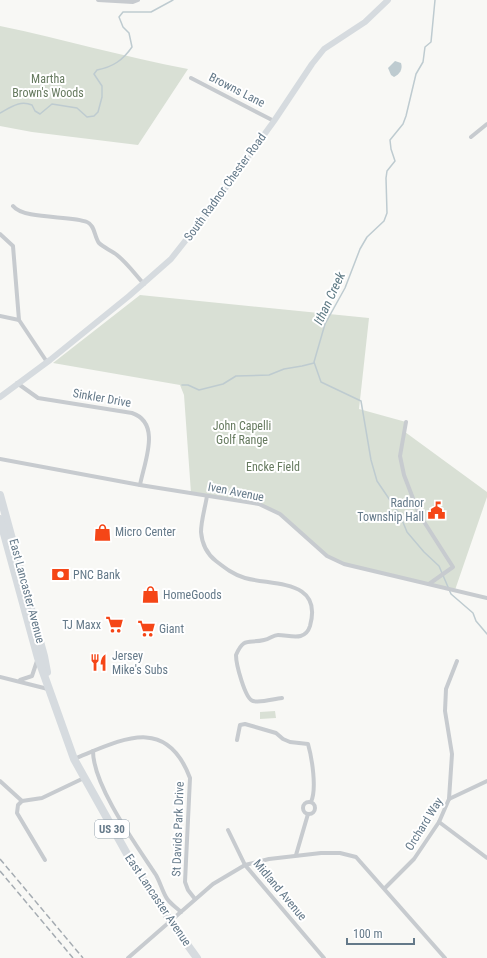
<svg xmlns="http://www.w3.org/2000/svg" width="487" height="958" viewBox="0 0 487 958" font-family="'Roboto Condensed',sans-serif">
<rect width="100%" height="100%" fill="#f8f8f5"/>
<!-- green -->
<g fill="#d9e0d5">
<path d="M0,26C63,39 124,57 188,69L138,145L32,132L0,126Z"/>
<polygon points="140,295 369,318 359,409 406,422 405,432 487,492 487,497 455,590 344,564 327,556 280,514 259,504 191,493 184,395 180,385 53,363"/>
<polygon points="275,711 276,718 260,719 260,712"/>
</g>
<!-- water -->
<path fill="#becbd0" d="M395,61L401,63C403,69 400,74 394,77L391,75L388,68Z"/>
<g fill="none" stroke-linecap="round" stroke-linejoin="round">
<!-- stream -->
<g stroke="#becbd0" stroke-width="1.5">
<polyline points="435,0 431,42 425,47 423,62 416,74 406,116 403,124 390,140 391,149 395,161 387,171 386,178 387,213 384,221 367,237 360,249 345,288 325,324 314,362 321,382 361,401 371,460 377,481 400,515 407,532 424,552 439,566 451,594 473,613 476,621 487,634"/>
<path d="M0,113C11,107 20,100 32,105L35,111L40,114L52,104L77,108L87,117L94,116L98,112L102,97V86L94,74L97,70C113,67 123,60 132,47L129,33L123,27L119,17L123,12H151L173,0"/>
<polyline points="182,385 188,385 199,390 223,384 236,376 269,375 284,369 302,366 314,363"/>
</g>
<!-- street -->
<g stroke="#c7cbcf" stroke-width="4">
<polyline points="98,0 133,2 138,0"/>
<polyline points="191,78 274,121"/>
<polyline points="471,137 487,124"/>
<path d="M13,206C24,220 71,215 87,222C95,225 94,236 99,243C104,248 111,250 117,255C127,263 135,274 144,284"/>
<polyline points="0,234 13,246 19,320"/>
<polyline points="0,316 19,320 47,362"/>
<path d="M17,383L38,398L132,413C162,423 144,463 140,485"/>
<polyline points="406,422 400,456 404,475 419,514 453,567 429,584"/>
<polyline points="0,459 140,485 259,504 280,514 327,556 344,564 487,598"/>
<path d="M207,496C205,508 201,521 201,532C202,544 207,554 216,561C225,568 234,575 245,578C274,586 323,579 310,626C305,642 290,635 278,635C273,635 270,639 264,640C249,644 244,636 236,655C236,664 245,699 253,701C261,703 273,699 282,698"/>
<polyline points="0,677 48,689"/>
<polyline points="20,680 32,676 37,661"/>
<path d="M237,740L240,725L245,724L276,733L283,739L290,742L308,744C312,758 317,789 311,802"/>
<path d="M93,751C93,786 137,846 156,875C160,882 162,890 166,897C169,903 176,907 181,912"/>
<path d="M74,759C121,740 166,714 190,778L185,882L188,890L195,899"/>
<polyline points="0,781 22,801 42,798 84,778"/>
<polyline points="449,799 452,754 445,711 446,689 457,661"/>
<polyline points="22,801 18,805 17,813 45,860"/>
<circle cx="309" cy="808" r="6"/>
<polyline points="439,822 487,858"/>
<polyline points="228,830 245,865 324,958"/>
<polyline points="296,855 308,814"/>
<polyline points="385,888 414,859 439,822 449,799 487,781"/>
<polyline points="128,958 213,884 245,865 269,859 321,853 340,853 356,857 445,958"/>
</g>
<!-- secondary -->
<polyline stroke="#d6dbdf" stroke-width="6" points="0,397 50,360 129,296 171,259 208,212 274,121 312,64 324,49 365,22 388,0"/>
<!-- highway -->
<g stroke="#d6dbdf" stroke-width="8">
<polyline points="0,495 44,656 47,672"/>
<polyline points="0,519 38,658 74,759 131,861 171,922 197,958"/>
</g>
<!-- rail -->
<g stroke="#a5acb2" stroke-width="1.5" stroke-dasharray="6 3" stroke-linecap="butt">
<polyline points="0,859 83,958"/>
<polyline points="0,871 73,958"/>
</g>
</g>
<!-- icons -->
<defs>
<symbol id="civic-bare" viewBox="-9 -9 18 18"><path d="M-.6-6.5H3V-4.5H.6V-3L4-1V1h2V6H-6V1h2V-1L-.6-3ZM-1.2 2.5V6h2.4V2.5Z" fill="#f54617" stroke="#fff" stroke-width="2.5" paint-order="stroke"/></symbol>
<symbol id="shop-bare" viewBox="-9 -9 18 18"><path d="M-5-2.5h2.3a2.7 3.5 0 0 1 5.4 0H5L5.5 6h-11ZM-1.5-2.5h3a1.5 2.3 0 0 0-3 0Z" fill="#f54617" stroke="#fff" stroke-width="2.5" paint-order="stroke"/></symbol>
<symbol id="bank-bare" viewBox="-9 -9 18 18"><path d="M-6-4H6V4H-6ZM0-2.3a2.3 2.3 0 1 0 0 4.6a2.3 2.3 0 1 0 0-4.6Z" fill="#f54617" stroke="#fff" stroke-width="2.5" paint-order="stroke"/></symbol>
<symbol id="supermarket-bare" viewBox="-9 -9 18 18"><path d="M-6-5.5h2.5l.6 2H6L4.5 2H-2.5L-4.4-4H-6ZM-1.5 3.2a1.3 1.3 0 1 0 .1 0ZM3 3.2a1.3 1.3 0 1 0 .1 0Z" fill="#f54617" stroke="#fff" stroke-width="2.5" paint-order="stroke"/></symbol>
<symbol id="restaurant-bare" viewBox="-9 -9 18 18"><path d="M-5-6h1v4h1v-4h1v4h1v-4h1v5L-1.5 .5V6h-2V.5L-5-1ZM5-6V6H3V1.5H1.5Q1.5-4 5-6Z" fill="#f54617" stroke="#fff" stroke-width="2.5" paint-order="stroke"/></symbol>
</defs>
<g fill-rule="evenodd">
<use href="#civic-bare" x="424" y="498" width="25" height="25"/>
<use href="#shop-bare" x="90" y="520" width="25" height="25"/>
<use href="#bank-bare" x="48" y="562" width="25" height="25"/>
<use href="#shop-bare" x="138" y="582" width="25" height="25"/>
<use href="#supermarket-bare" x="102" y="612" width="25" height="25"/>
<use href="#supermarket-bare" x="134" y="616" width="25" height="25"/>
<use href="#restaurant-bare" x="86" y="650" width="25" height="25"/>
</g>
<g text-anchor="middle" stroke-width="4" stroke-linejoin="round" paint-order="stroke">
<!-- shield labels -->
<rect fill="#fff" stroke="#92a1ac" stroke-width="1" x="95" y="820" width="34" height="18" rx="3"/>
<g font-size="11" font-weight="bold" fill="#647989">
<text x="112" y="833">US 30</text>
</g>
<!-- park labels -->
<g font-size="12" fill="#667a5f" stroke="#fff">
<text x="48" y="83">Martha<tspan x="48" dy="14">Brown's Woods</tspan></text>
<text x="242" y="430">John Capelli<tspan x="242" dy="14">Golf Range</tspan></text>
<text x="273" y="471">Encke Field</text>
</g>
<!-- street labels -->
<g font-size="12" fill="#647989" stroke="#fff">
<text transform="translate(237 90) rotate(27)" y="4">Browns Lane</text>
<text transform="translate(225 187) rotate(-54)" y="4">South Radnor Chester Road</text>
<text transform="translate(102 398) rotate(10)" y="4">Sinkler Drive</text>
<text transform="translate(236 492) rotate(11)" y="4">Iven Avenue</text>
<text transform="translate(27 591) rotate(75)" y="4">East Lancaster Avenue</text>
<text transform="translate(424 824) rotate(-58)" y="4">Orchard Way</text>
<text transform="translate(178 829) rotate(-88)" y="4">St Davids Park Drive</text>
<text transform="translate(280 890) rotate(50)" y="4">Midland Avenue</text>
<text transform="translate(158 900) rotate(56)" y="4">East Lancaster Avenue</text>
</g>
<!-- poi labels -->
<g font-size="12" fill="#647989" stroke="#fff" text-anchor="start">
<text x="424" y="507" text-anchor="end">Radnor<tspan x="424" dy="14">Township Hall</tspan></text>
<text x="115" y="536">Micro Center</text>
<text x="73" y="579">PNC Bank</text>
<text x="163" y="599">HomeGoods</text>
<text x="101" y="629" text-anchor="end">TJ Maxx</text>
<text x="159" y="633">Giant</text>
<text x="112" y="660">Jersey<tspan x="112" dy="14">Mike's Subs</tspan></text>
</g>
<!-- water labels -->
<g font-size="13" font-style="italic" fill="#5f7b85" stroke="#fff">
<text transform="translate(329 298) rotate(-65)" y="5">Ithan Creek</text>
</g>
</g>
<!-- scale -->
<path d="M347 938v6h67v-6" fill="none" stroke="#647989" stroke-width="2"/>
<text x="353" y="938" font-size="12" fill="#647989" stroke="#ffffff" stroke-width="3" paint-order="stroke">100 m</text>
</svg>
